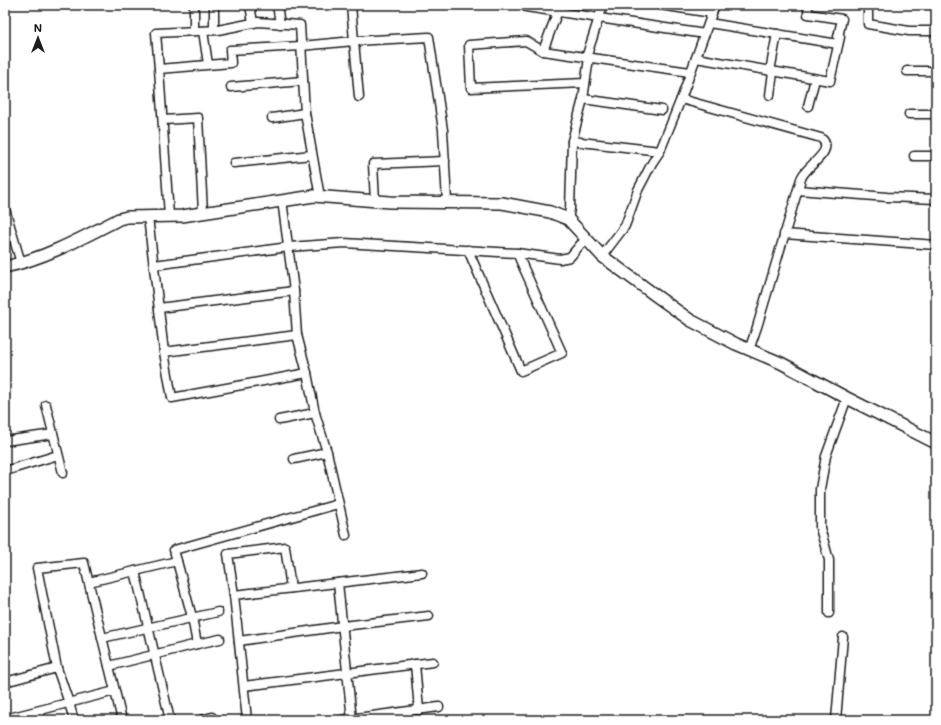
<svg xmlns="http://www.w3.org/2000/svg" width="941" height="725" viewBox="0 0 941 725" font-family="Mali,sans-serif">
<rect width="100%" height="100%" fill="#fff"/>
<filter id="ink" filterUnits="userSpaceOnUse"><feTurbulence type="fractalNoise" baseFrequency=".025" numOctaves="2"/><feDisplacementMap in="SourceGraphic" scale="8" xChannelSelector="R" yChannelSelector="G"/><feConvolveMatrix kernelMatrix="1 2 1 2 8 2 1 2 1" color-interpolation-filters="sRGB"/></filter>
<g filter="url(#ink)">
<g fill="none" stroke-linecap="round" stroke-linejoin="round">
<defs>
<g id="street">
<polyline points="194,5 194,31"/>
<polyline points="214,5 214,30"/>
<polyline points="250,5 253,23"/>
<polyline points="277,5 280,24"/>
<polyline points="351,5 354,41 429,37 443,130 447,202"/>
<polyline points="560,5 543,51 690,72"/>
<polyline points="660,5 712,13"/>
<polyline points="868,5 868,24 909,31 936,31"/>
<polyline points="526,7 705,34"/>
<polyline points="709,23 838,44"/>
<polyline points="203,31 208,64"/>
<polyline points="543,51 526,41 469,45 471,88 585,83"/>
<polyline points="586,58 603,5"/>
<polyline points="696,58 830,81 840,37 838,37 842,19 808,14 808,5"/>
<polyline points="159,69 156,33 218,30 258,22 300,25 305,113 320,197"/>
<polyline points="770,71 777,34"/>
<polyline points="907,71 936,71"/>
<polyline points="231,87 303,81"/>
<polyline points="770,95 773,72"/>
<polyline points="583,99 662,110"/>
<path d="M681,99L821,138C837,152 804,166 801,179C786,228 772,278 757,327L749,350"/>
<polyline points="808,106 815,79"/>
<polyline points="909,114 936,114"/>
<polyline points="272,118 305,113"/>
<polyline points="163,120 198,118 203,212"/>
<polyline points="572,141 660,151"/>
<polyline points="914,156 936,156"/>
<polyline points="234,163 312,155"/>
<polyline points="798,190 887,197 936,199"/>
<polyline points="375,201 373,164 445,161"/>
<polyline points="5,209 21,263"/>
<polyline points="169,216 159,69 231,63 230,50 301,46 354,41 359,97"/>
<polyline points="148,217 164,352 172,398 307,373 297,335 294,291 282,200"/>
<polyline points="568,219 570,209 572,141 583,99 589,58"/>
<polyline points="784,234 936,245"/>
<polyline points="468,250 521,371 562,353 517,253"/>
<polyline points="602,256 625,226 638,190 652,163 660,151 681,99 715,5"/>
<polyline points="154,265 289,247 344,243 517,253 560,259 570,257 580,245 587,239"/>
<polyline points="159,308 294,291"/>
<polyline points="164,352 297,335"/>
<polyline points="46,405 63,473"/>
<polyline points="279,420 315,413"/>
<polyline points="5,441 53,434"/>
<polyline points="327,452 346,535"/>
<polyline points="294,459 327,452 315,413 307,373"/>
<polyline points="5,471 58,455"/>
<polyline points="135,571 177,561"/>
<polyline points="89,582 135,571 170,720"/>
<polyline points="338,583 352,720"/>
<polyline points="234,595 228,554 285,547 291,588"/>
<polyline points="829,613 829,560 820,528 820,489 826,456 847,398"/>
<polyline points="102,638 218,612"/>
<polyline points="239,641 343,626 429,616"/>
<polyline points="197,644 192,617 174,550 338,504"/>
<polyline points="415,664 419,710"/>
<polyline points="109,666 197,644 220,639"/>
<polyline points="5,682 57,668"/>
<polyline points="244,686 433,662"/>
<polyline points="39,711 41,720"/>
<polyline points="5,719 115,691 122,720"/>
<polyline points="74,720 69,703 57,668 37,568 84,563 115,691"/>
<polyline points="201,720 212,717"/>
<polyline points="247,720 234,595 422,573"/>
<polyline points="342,720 439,707"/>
<polyline points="836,720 843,637"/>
</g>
<path id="secondary" d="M5,267C46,258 82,238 119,219L127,217L182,216L314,196L390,202L502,203L550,212L568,219L602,256L655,295L690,320L736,344L781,363L847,398L936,443"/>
</defs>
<!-- street casing -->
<use href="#street" stroke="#1c1c1c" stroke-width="11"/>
<!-- secondary casing -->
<use href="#secondary" stroke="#1c1c1c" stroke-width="14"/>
<!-- street -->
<use href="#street" stroke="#fff" stroke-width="8"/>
<!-- secondary -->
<use href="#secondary" stroke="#fff" stroke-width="11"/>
</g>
</g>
<!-- margin -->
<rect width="941" height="725" fill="none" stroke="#fff" stroke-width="20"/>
<rect x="10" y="10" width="921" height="705" fill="none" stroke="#1c1c1c" stroke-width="1.5" filter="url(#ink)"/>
<!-- north arrow -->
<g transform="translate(38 38)" stroke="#ffffff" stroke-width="3" paint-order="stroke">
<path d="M0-3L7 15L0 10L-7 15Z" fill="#1c1c1c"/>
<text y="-6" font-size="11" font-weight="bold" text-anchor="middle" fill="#1c1c1c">N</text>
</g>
</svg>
